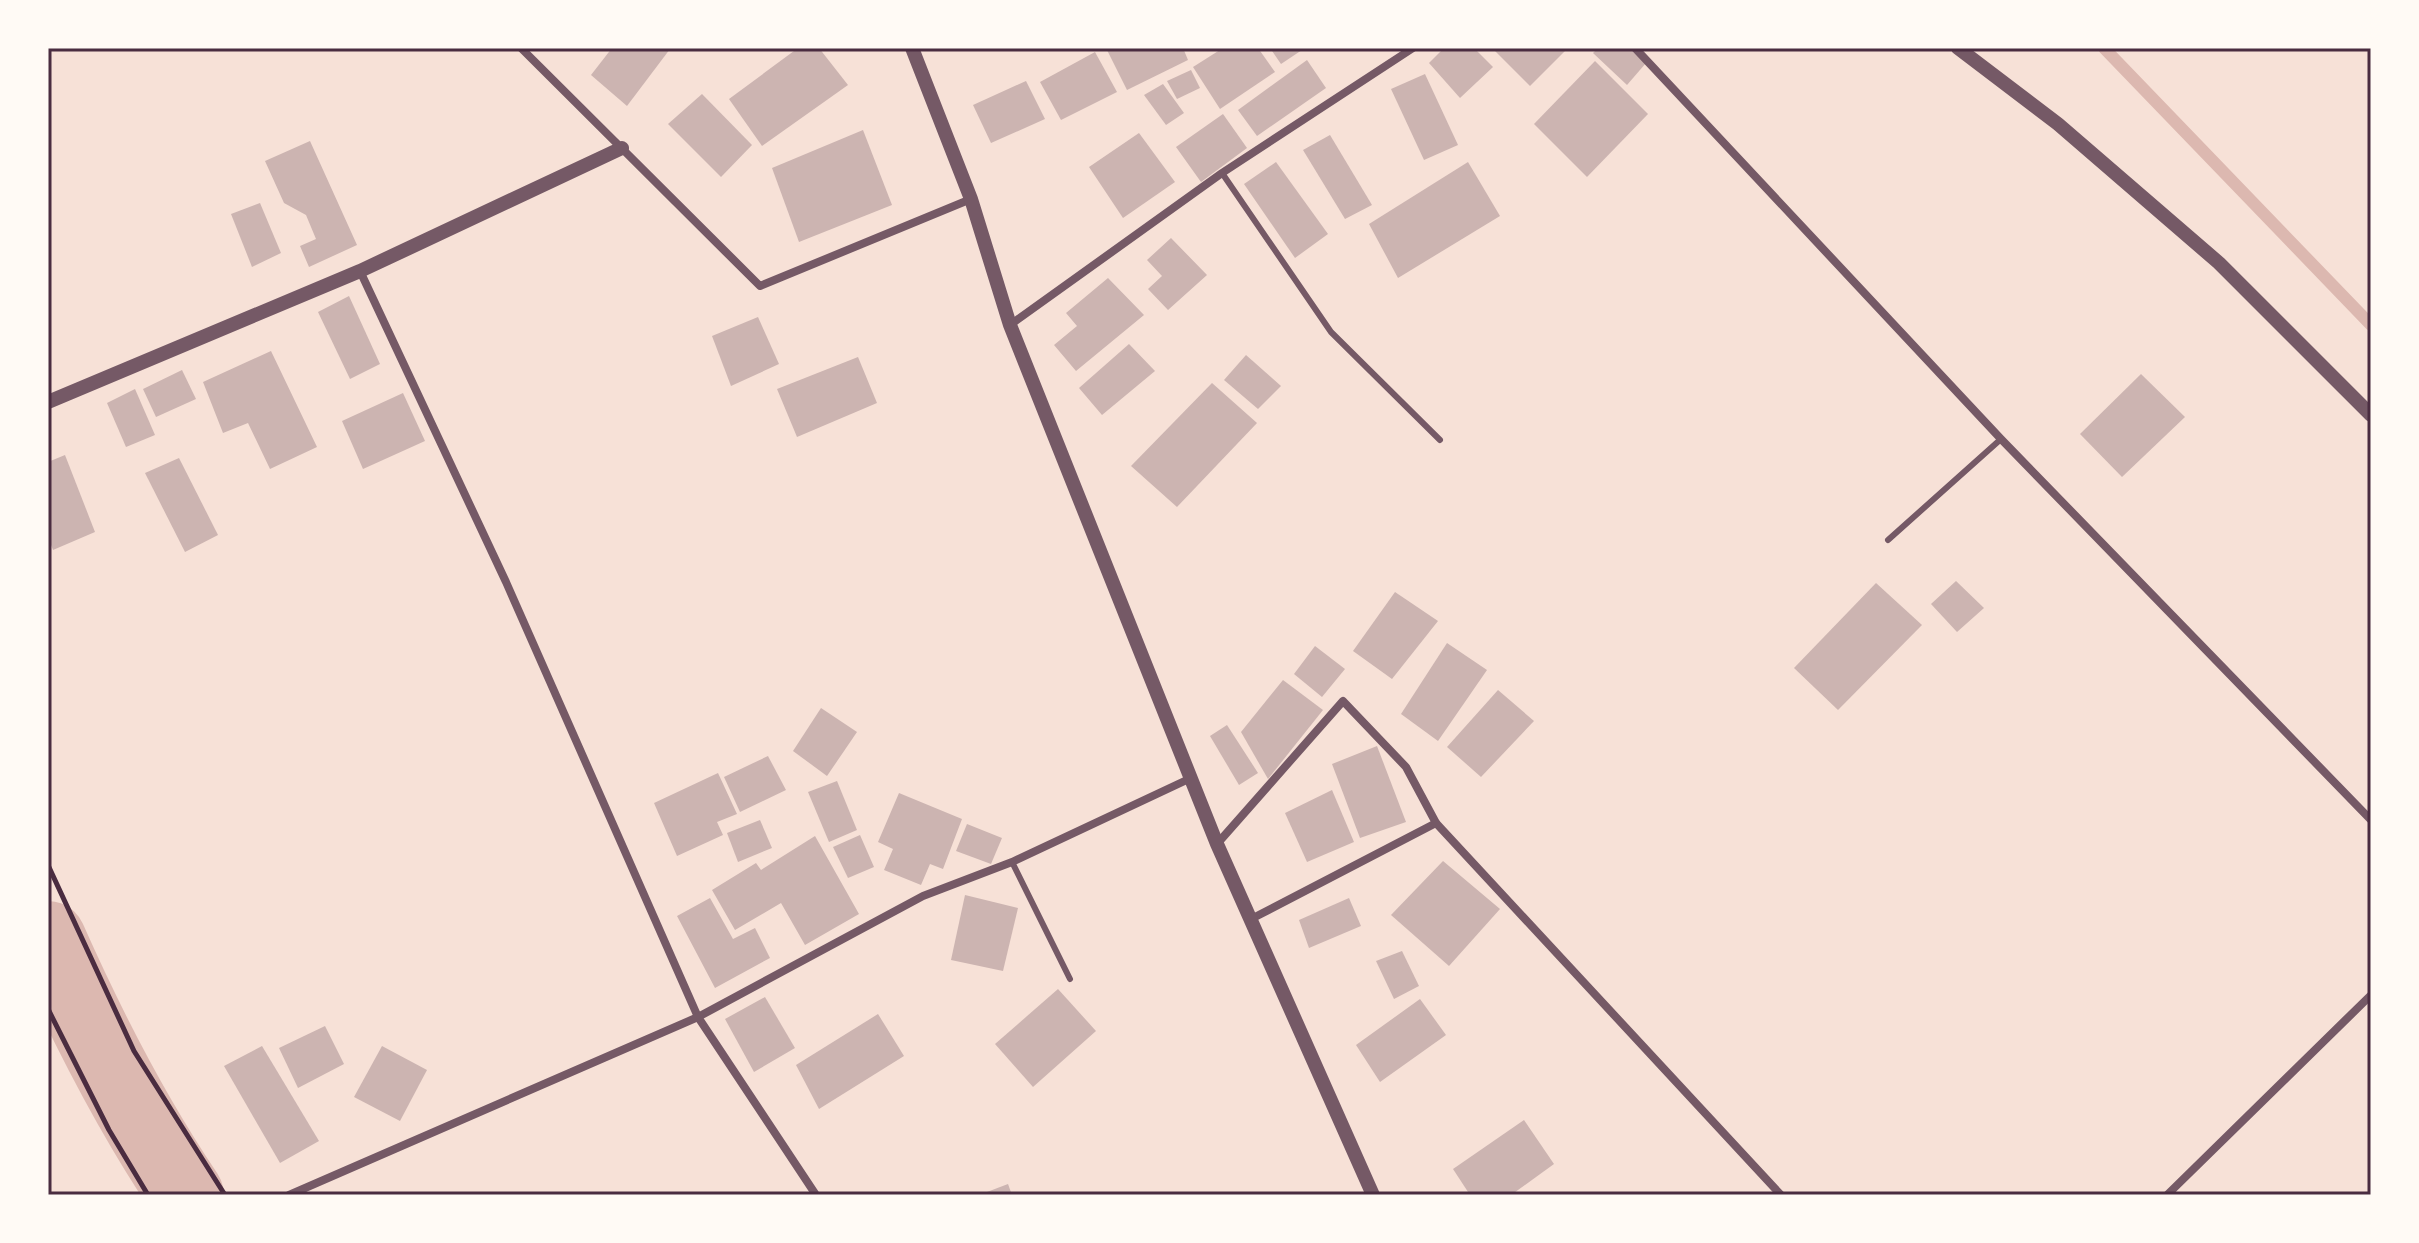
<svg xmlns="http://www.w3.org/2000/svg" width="2419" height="1243" viewBox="0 0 2419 1243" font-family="Lora,serif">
<rect width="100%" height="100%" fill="#f7e1d7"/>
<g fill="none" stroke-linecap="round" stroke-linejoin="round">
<!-- stream -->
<polyline stroke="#dcb8b0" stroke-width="12" points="2104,48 2371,325"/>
<!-- river -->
<path stroke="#dcb8b0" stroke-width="76" d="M48,939C87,1027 132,1115 186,1195"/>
</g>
<!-- building -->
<g fill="#ccb4b1">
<polygon points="612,48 670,49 627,106 591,75"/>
<polygon points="798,48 819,48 848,85 762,146 729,99"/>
<polygon points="1112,48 1183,48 1188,60 1127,90 1107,50"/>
<polygon points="1223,48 1258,48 1275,72 1220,109 1193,67"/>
<polygon points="1270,48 1305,48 1281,64"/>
<polygon points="1444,48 1474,48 1493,67 1460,98 1429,63"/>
<polygon points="1492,48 1568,48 1530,86"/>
<polygon points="1598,48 1630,48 1646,63 1627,85 1593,53"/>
<polygon points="1095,52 1117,92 1061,120 1040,82"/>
<polygon points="1307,60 1326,88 1257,136 1238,110"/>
<polygon points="1595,61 1648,114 1587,177 1534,124"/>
<polygon points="1191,70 1200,88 1177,99 1167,81"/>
<polygon points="1425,74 1458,145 1424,160 1391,89"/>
<polygon points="1026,81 1045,119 991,143 973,105"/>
<polygon points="1163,84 1184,113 1166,125 1144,95"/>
<polygon points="702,94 752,145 721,177 668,124"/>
<polygon points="1223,114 1247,148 1201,182 1176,147"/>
<polygon points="863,130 892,205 799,242 772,168"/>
<polygon points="1139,133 1175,182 1123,218 1089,167"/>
<polygon points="1330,135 1372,205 1345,219 1303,150"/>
<polygon points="310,141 357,245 309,267 300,246 316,239 306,215 284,203 265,161"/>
<polygon points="1276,162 1328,234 1295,258 1244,184"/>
<polygon points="1468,162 1500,216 1398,278 1369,224"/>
<polygon points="260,203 281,253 252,267 231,214"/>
<polygon points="1171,238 1207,275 1168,310 1148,289 1162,276 1147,260"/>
<polygon points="1108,278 1144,315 1076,371 1054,345 1077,326 1066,313"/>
<polygon points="349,296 380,364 350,379 318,312"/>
<polygon points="758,317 779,364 731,386 712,336"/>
<polygon points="1129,344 1155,371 1102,415 1079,388"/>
<polygon points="271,351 317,447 270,469 248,423 223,433 203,382"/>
<polygon points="1246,355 1281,386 1258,409 1224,380"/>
<polygon points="858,357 877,403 797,437 777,389"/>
<polygon points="182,370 196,399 156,417 143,389"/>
<polygon points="2141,374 2185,417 2122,477 2080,434"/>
<polygon points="1212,383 1257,423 1177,507 1131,466"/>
<polygon points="135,389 155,435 126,447 107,403"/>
<polygon points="403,393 425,441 363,469 342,421"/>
<polygon points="65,455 95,532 53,550 48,537 48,462"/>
<polygon points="179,458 218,535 185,552 145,473"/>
<polygon points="1956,581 1984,608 1957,632 1931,604"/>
<polygon points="1876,583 1922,625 1838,710 1794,668"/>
<polygon points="1395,592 1438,621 1392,679 1353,651"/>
<polygon points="1447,643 1487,670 1438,741 1401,714"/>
<polygon points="1315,646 1345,669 1322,697 1294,674"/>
<polygon points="1283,680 1323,710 1268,779 1241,732"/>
<polygon points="1498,690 1534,721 1481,777 1447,747"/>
<polygon points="821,708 857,732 827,776 793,751"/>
<polygon points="1227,725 1258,773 1239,785 1210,736"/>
<polygon points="1377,746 1406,822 1360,838 1332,764"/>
<polygon points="768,756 786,790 740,812 724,777"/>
<polygon points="718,773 737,814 717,822 723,835 677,856 654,803"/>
<polygon points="837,781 857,830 829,842 808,792"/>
<polygon points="1332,790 1354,842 1307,862 1285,813"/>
<polygon points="899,793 962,819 943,869 930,864 921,885 884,870 893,849 878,842"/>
<polygon points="760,820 772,848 738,862 727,833"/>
<polygon points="967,824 1002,838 991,864 956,851"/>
<polygon points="860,835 874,867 848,878 833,847"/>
<polygon points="815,836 859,914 805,945 781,903 735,930 712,890 756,863 761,870"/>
<polygon points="1443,861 1500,909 1449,966 1391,915"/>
<polygon points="965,895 1018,908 1003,971 951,960"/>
<polygon points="710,898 733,939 755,928 770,958 715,988 677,916"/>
<polygon points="1349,898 1361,926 1309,948 1299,920"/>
<polygon points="1402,951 1419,986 1394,999 1376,961"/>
<polygon points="1058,989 1096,1031 1033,1087 995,1044"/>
<polygon points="765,997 795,1048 754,1072 725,1019"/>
<polygon points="1420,999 1446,1035 1380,1082 1356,1045"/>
<polygon points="878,1014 904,1056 819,1109 796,1065"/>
<polygon points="325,1026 344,1064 298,1088 279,1048"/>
<polygon points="262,1046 319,1141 280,1163 224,1066"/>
<polygon points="382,1046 427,1070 400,1121 354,1097"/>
<polygon points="1524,1120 1554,1164 1511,1195 1470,1195 1453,1169"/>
<polygon points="1008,1184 1012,1195 979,1195"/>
</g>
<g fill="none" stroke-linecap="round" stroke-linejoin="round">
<!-- path -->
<g stroke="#4a2c40" stroke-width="5">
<polyline points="48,865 134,1051 225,1195"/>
<polyline points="48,1009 109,1130 148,1195"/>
</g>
<!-- service -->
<g stroke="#755966" stroke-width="6">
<polyline points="1222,173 1331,332 1440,440"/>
<polyline points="1888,540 2001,439"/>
<polyline points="1012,862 1070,979"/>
</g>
<!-- minor -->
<g stroke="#755966" stroke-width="8">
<polyline points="521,48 760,286 971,199"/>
<polyline points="1635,48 2001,439 2371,820"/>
<polyline points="360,271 506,582 698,1017 816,1195"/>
<polyline points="1010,325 1222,173 1413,48"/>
<polyline points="1217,844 1343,701 1406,767 1436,823"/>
<polyline points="1253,918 1436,823 1781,1195"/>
<polyline points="289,1195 698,1017 923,896 1012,862 1191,778"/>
<polyline points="2167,1195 2371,995"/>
</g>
<!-- tertiary -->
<g stroke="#755966" stroke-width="14">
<polyline points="912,48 971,199 1010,325 1217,844 1373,1195"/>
<polyline points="1958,48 2058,124 2219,263 2371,415"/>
<polyline points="48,402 360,271 622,148"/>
</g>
</g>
<!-- border -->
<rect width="2419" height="1243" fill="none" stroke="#fffaf5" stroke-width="100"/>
<rect x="50" y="50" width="2319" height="1143" fill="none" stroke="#4a2c40" stroke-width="3"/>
</svg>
